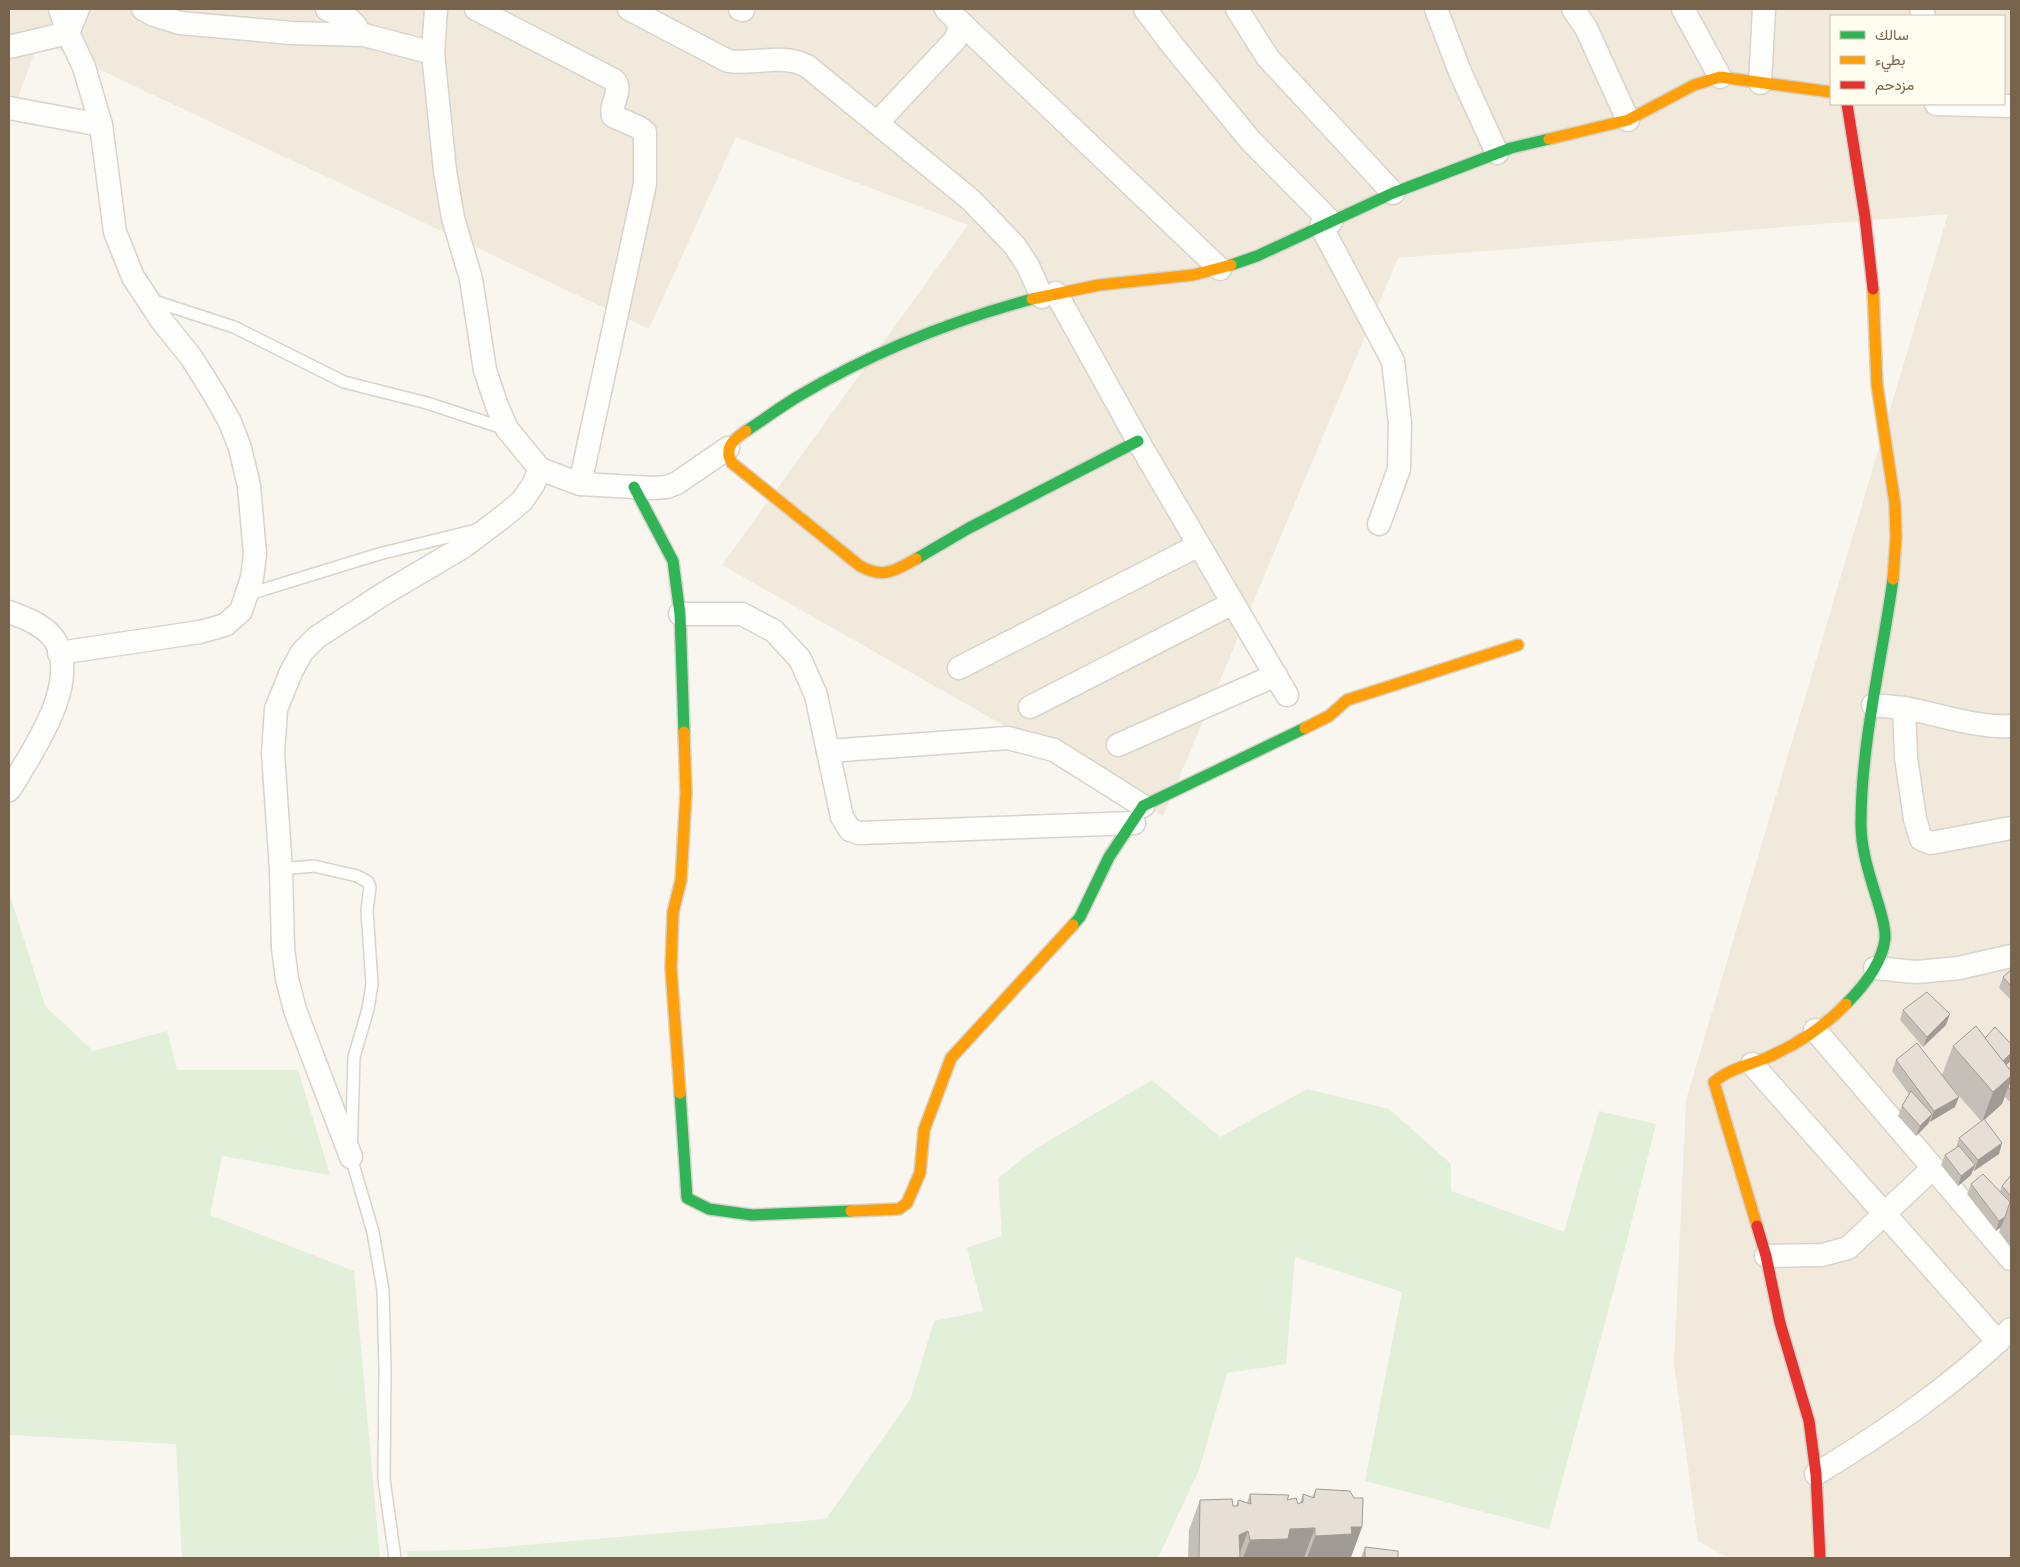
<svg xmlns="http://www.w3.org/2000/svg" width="2020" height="1567" viewBox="0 0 2020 1567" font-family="Raleway,Vazirmatn,sans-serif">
<rect width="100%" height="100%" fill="#f8f6ee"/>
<!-- residential -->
<path fill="#f1eadc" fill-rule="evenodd" d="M9,9H2011V1558H1728L1698,1541L1674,1364L1686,1100L1948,214L1398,258L1163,816L722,565L968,225L736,137L649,329L39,41L9,121ZM1831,16H2004V104H1831Z"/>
<!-- green -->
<g fill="#e2f0d9">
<polygon points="9,892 45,1006 93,1051 167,1031 177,1070 298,1070 330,1175 222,1156 210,1215 354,1271 380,1558 182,1558 176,1444 9,1435"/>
<polygon points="1152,1080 1220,1137 1307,1089 1389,1109 1451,1164 1451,1191 1564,1232 1599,1111 1656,1124 1624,1252 1549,1529 1365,1481 1402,1292 1295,1257 1286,1364 1227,1373 1199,1470 1158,1558 408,1558 406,1551 469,1550 826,1519 910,1400 934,1321 983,1311 967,1248 1002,1236 998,1178 1035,1149"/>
</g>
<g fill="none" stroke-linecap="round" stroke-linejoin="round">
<defs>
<g id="lane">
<polyline points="151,300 234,327 344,382 427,403 506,429"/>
<polyline points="246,595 379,554 476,530"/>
<polyline points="281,869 314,866 357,876 368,882 370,887 367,911 372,984 368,1009 354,1057 351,1157 373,1232 383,1290 385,1369 384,1479 395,1558"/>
</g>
<g id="street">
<polyline points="143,9 154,15 180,23 292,33 364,35 433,53"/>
<polyline points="327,9 350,20 356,26 354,34"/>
<path d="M476,9L614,80C624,90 609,104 613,116L640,128L645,132V184L580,484"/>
<path d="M629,9L728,61C754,65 782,53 807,66L971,200L1015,246L1028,266L1042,297"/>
<polyline points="740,9 743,10"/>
<polyline points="1145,9 1173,46 1250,140 1331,222"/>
<polyline points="1237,9 1268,58 1393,193"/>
<polyline points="1436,9 1460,72 1497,153"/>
<polyline points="1573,9 1586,28 1628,120"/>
<polyline points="1683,9 1720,77"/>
<polyline points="1921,9 1924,16"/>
<polyline points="958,20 1220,269"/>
<polyline points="9,47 68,33 78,9"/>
<polyline points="1760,83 1764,9"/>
<polyline points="1936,104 2011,106"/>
<polyline points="9,108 101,125"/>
<path d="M877,123L955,40C963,24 957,20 946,9"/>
<polyline points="1321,226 1393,361 1400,423 1399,469 1379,524"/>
<polyline points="1056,293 1138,441 1287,695"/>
<polyline points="540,469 580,484 653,488 667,487 677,483 728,448"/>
<path d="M9,612C26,618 50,627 58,646C73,683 45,730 27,761C21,770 16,781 9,790"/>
<polyline points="680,614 742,614 774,631 800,659 816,695 842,817 850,830 859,833 1134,823"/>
<polyline points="59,653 200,632 225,625 241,611 252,578 255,554 249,486 240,448 230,422 213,392 191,357 162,321 133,277 115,232 101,125 84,67 68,33 60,9"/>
<polyline points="959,668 1199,545"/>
<polyline points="1873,705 1904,708 1906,757 1915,819 1921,839 1931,843 2011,828"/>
<polyline points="1030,707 1233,603"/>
<path d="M1904,708C1939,714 1975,728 2011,726"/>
<polyline points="1118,745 1276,675"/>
<polyline points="828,751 1008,738 1054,750 1143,806"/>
<polyline points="1875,968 1916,972 1959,968 2011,956"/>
<polyline points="1815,1030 2011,1259"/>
<polyline points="1752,1064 1998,1342"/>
<polyline points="351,1157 295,1010 287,979 283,948 281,869 273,754 276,709 291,672 302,652 317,637 385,593 463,547 504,516 522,501 533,485 540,469 507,429 497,406 485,370 471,279 453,218 445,171 433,53 436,9"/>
<polyline points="1766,1256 1822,1255 1848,1248 1933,1168"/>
<path d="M1816,1474C1886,1431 1953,1386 2011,1329"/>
</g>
<g id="fast">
<polyline points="1231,265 1257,256 1393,193 1511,148 1549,139"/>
<path d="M746,431C763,420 779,408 797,397C869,354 951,321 1032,299"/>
<polyline points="634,487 673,561 680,614 684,732"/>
<polyline points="916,559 969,528 1138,441"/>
<polyline points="1073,925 1080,917 1109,857 1143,806 1305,728"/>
<path d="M1846,1004C1863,987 1882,964 1885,939C1886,928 1882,917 1879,906C1871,879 1861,852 1861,824C1861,742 1882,660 1893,579"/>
<polyline points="680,1093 687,1198 709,1209 752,1215 851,1211"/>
</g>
<g id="slow">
<polyline points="1549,139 1628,120 1694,85 1720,77 1831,92"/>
<polyline points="1873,289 1877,385 1895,504 1896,538 1893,579"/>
<polyline points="1032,299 1099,285 1193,275 1231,265"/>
<path d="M746,431C734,439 723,448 732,463L860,566C884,579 894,571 916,559"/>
<polyline points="1305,728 1329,716 1347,700 1518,645"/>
<polyline points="680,1093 671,968 673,912 681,880 686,793 684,732"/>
<polyline points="851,1211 899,1209 907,1203 920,1173 924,1130 951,1058 1073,925"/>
<path d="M1757,1226L1714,1082C1729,1069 1749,1065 1766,1058C1796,1045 1824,1027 1846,1004"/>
</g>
<g id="jam">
<polyline points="1847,104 1865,217 1873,289"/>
<polyline points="1757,1226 1766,1256 1780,1323 1809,1421 1816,1474 1820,1558"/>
</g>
</defs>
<!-- lane casing -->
<use href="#lane" stroke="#d8d3cc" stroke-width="14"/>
<!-- street casing -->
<use href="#street" stroke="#d8d3cc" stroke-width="25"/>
<!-- fast casing -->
<use href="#fast" stroke="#d6d2c9" stroke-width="14"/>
<!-- slow casing -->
<use href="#slow" stroke="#d6d2c9" stroke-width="14"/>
<!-- jam casing -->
<use href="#jam" stroke="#d6d2c9" stroke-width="14"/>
<!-- lane -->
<use href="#lane" stroke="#fefefc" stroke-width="11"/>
<!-- street -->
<use href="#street" stroke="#fefefc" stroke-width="22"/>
<!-- fast -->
<use href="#fast" stroke="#30b455" stroke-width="11"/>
<!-- slow -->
<use href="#slow" stroke="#ff9f0a" stroke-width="11"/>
<!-- jam -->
<use href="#jam" stroke="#e5322d" stroke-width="11"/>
</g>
<!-- wall -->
<g fill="#c5c0b7">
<polygon points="2011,970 2011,1000 1999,988 2003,977"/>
<polygon points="1903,1010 1946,1025 1923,1047 1900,1020"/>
<polygon points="1985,1038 2011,1060 2011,1103 2005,1097 2002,1104 1984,1120 2002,1143 1999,1154 1974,1171 1973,1170 1971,1175 1958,1186 1941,1165 1945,1155 1956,1148 1959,1138 1981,1121 1953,1089 1955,1107 1930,1121 1928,1124 1916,1136 1898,1116 1902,1106 1909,1094 1892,1071 1896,1060 1942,1075 1953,1046"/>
<polygon points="2011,1175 2011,1248 1999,1232 2001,1227 1996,1231 1967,1194 1971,1184 2000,1192 2002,1186"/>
<polygon points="1316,1489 1362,1527 1351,1557 1344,1557 1343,1558 1188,1558 1189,1530 1200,1500 1236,1506 1238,1500 1247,1503 1250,1494 1287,1500 1298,1504 1300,1503 1303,1494 1312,1497"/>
<polygon points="1365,1547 1398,1558 1361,1558"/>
</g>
<!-- shaded-wall -->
<g fill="#a09c95">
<polygon points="1950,1014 1946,1025 1923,1047 1927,1037"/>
<polygon points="2011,1053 2011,1060 1989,1081 1993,1071"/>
<polygon points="2011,1076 2011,1079 2002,1104 1982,1122 1993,1092"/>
<polygon points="1959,1097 1955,1107 1930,1122 1934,1111"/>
<polygon points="1932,1114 1928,1124 1916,1136 1920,1126"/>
<polygon points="2002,1143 1999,1154 1974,1171 1978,1160"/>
<polygon points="1975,1165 1971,1175 1958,1186 1961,1176"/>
<polygon points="2005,1217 2001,1227 1996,1231 1999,1221"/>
<polygon points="1351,1527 1362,1527 1351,1557 1344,1557 1343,1558 1307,1558 1315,1536"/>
<polygon points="1315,1528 1304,1558 1243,1558 1250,1540 1290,1529"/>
<polygon points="1248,1531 1238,1558 1239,1535"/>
</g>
<!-- building -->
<g fill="#e5dfd5" stroke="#a09c95">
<polygon points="2011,970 2011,986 2003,977"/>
<polygon points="1927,992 1950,1014 1927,1037 1903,1010"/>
<polygon points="1976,1026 2011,1071 2011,1076 1993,1092 1953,1046"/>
<polygon points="1995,1027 2011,1044 2011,1053 2003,1061 1985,1038"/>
<polygon points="1917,1043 1959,1097 1934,1111 1896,1060"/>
<polygon points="2011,1060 2011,1071 2006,1065"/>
<polygon points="2011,1079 2011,1090 2008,1087"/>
<polygon points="1911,1091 1932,1114 1920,1126 1902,1106"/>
<polygon points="1984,1119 2002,1143 1978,1160 1959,1138"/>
<polygon points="1959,1146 1975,1165 1961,1176 1945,1155"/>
<polygon points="1983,1174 2010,1202 2005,1217 1999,1221 1971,1184"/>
<polygon points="2011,1175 2011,1196 2002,1186"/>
<polygon points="1316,1489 1350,1491 1354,1498 1363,1498 1362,1527 1351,1527 1352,1534 1315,1536 1315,1528 1290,1529 1288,1539 1250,1540 1248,1531 1239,1535 1240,1558 1199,1558 1200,1500 1232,1499 1233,1506 1238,1506 1238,1500 1251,1504 1250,1494 1289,1495 1287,1500 1296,1498 1298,1504 1303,1502 1303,1494 1314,1498"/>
<polygon points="1365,1547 1398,1551 1398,1558 1365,1558"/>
</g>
<!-- border -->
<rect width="2020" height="1567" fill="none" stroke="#78634d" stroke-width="20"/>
<!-- legend -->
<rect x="1830" y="15" width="175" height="90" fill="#fffcf0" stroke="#c9bfaf"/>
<rect x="1840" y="31" width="25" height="8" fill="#30b455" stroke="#c9bfaf"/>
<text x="1875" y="40" font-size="15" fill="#78634d">سالك</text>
<rect x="1840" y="56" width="25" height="8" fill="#ff9f0a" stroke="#c9bfaf"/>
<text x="1875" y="65" font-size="15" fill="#78634d">بطيء</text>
<rect x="1840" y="81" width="25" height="8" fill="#e5322d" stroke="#c9bfaf"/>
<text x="1875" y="90" font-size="15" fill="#78634d">مزدحم</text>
</svg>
